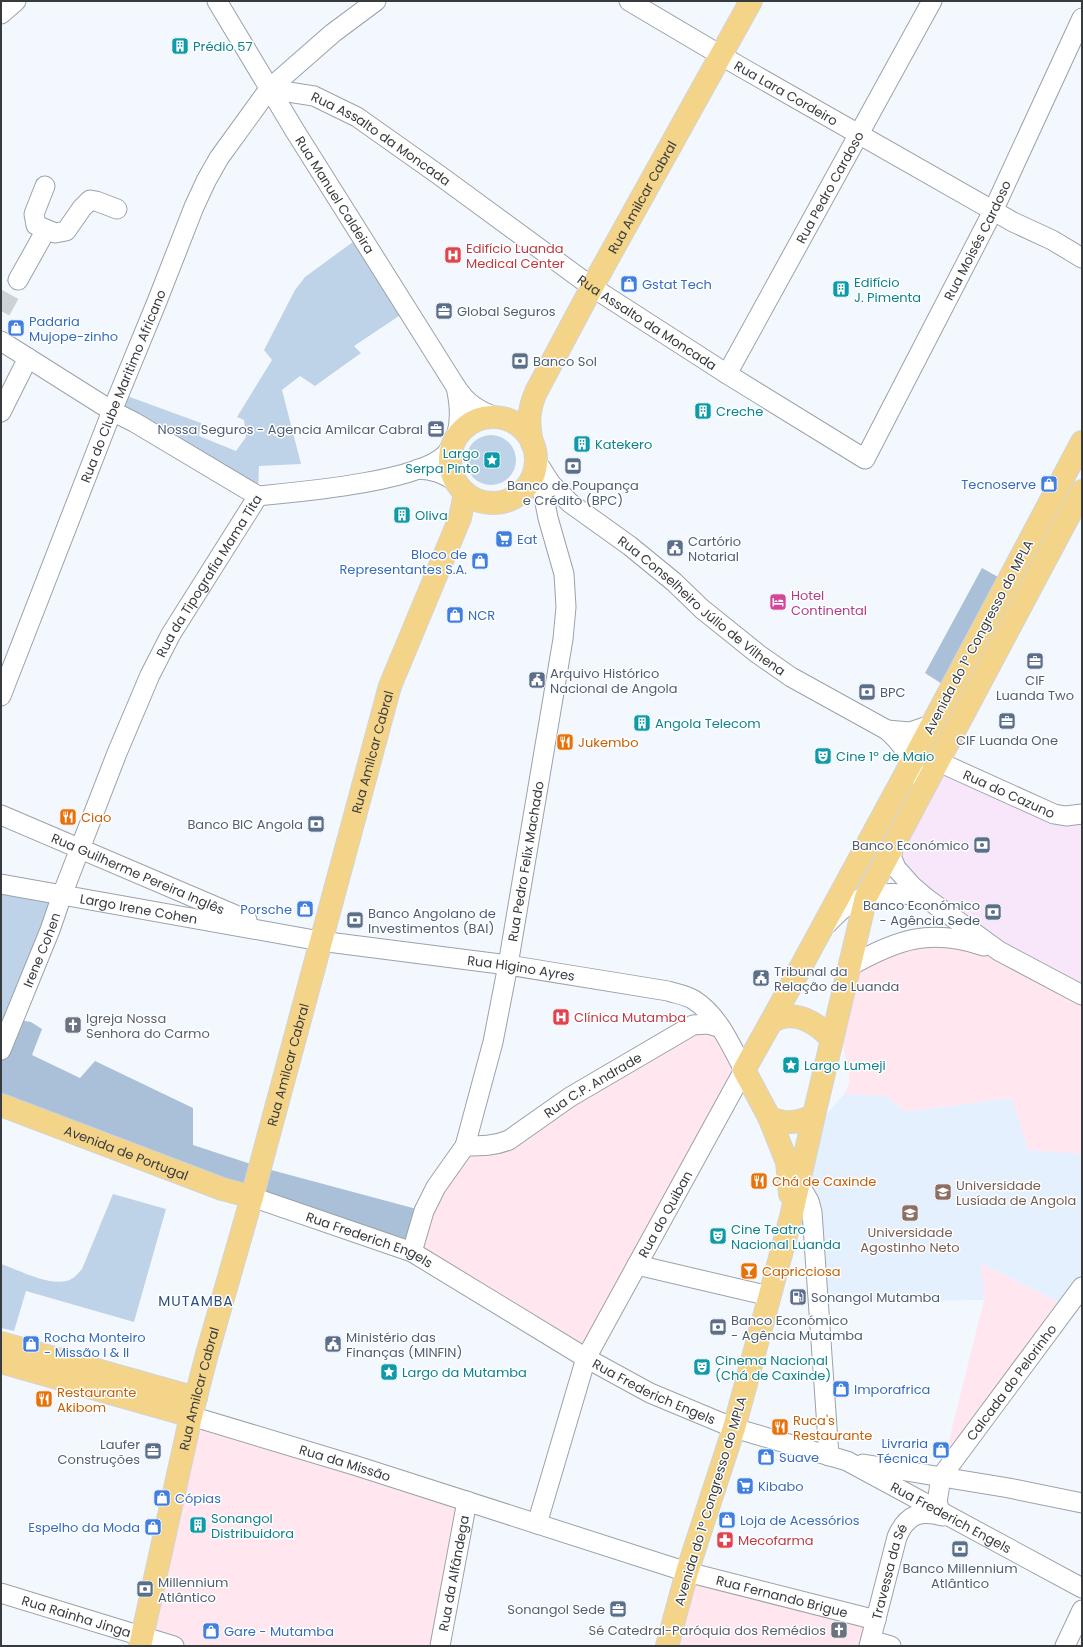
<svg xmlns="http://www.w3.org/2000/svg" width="1083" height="1647" viewBox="0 0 1083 1647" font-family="Poppins,sans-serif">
<rect width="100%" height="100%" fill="#f2f8fe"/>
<!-- commercial -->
<g fill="#ffe6ef">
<polygon points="972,942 1082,995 1082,1154 1028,1150 1011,1098 906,1112 886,1096 844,1094 849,1084 849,1075 839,1026 850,966 882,949"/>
<polygon points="708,1024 744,1070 586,1358 412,1252 465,1146 490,1146"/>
<polygon points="980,1263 1067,1306 942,1468 984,1300"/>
<polygon points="191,1416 467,1501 440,1646 140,1646"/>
<polygon points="687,1572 876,1620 869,1646 666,1646"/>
</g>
<!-- industrial -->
<polygon fill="#f8e7fa" points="939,762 1082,814 1082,995 999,951 892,858"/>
<!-- built -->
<polygon fill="#e4f0fe" points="844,1094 886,1096 906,1112 1012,1098 1028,1150 1082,1154 1082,1286 1067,1306 981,1263 984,1300 818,1302 809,1200 808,1141 825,1116"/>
<!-- green -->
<g fill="#bfd3e8">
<polygon points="361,236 408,310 354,346 361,353 315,386 300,376 282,390 301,464 259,466 258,496 112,411 119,393 201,423 199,436 236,451 246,437 244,420 237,417 272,360 264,350 295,290 305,277"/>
<circle cx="491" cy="460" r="25"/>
<polygon points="1,884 62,895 1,1050"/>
<path d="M113,1194L166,1209L134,1322L26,1291L14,1331L1,1328V1264C19,1270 56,1290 73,1278C76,1276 79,1272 82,1269Z"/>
</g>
<!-- forest -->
<g fill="#a9c0d8">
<polygon points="982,568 1007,582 950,689 925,673"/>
<polygon points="14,1019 31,1022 42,1029 32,1055 80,1078 95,1061 193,1108 193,1145 260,1167 424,1211 412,1252 1,1105 1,1050"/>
</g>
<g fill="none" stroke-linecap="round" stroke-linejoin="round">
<!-- minor-tunnel -->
<polyline stroke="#cdd2d8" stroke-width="19" stroke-dasharray="19 10" stroke-linecap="butt" points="1,311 18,280"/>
<defs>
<g id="minor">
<path id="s1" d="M217,1L295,131L456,387C467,404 480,412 499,418"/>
<path id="s2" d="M629,1L739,66L1013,222L1052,240L1082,258"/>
<polyline points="1,14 16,1"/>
<path id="s3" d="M269,89L314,96L357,117L439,175L592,287L727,374L865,459L993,211L1082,18"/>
<polyline points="45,186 34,214 36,225 55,233 66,231 82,208 90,200 96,201 117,209"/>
<polyline points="18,280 46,230"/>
<polyline points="1,341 112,411 134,422 258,496"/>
<path id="s4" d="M727,374L932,1"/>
<polyline points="1,412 28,358"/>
<path id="s5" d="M541,468L551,484L570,503L630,546L674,582L702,609L758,654L791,677L887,730C902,743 910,756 915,774"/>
<path d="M418,469C434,470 443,473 456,482"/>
<path d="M258,496C298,492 419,482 446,454C462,436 461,409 456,387"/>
<path id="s6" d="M1,696L112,411L156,304L194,207L206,181L219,158L269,89L333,33L376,1"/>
<polyline points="887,730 910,732 931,725"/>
<path id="s7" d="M939,762L1054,814L1066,816L1082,814"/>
<path id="s8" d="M1,815L247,920"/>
<polyline points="892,848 892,858 896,868 912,886 926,898 999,951 1082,995"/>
<path id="s9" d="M1,884L320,941L508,965L668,991C677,994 686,995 694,1000C719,1016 731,1046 744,1070L586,1358L537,1524"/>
<path d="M827,924C833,918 839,912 845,907C868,890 900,892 926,898"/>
<path d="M850,966C898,939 930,928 984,946"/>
<path id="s10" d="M1,1050L50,930L62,895L117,753L150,675L171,634L258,496"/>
<path id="s11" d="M465,1146C481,1146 495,1146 509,1140L570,1097L693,1025L708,1024L721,1028"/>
<polyline points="799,1184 809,1201 812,1212 829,1456"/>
<path id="s12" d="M252,1197L412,1252L586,1358L650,1393L734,1428L847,1461L1082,1588"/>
<path id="s13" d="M412,1252L424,1211L436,1187L465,1146L493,1042L508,965L563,639L566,607L564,574L548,518L536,458"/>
<polyline points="637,1265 769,1296"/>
<path id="s14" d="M191,1416L357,1466L687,1572L876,1620"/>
<polyline points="863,1464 1009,1488 1082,1503"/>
<path id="s15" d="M941,1512L937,1503L941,1477L1082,1287"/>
<path id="s16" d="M1,1593L174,1646"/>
<polyline points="871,1640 891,1646"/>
<path id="s17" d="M440,1646L467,1501"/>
<path id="s18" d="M869,1646L897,1537C907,1514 920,1510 943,1516"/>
<polyline points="1065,1646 1082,1610"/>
</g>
<g id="major">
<circle cx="493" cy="460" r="43"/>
<path id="s19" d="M532,443C528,425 528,410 536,392L592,287L751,1"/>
<polyline points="771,1022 912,762 1082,442"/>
<path d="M832,1040C817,1022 793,1008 771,1022L744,1070L769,1117C784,1125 800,1123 814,1115L866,897L1082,491"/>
<path id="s20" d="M1,1105L222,1189L252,1197"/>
<polyline points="769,1117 787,1162 790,1194"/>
<polyline points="1,1343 196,1398"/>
<polyline points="1,1362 191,1416"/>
<path id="s21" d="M140,1646L191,1416L207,1354L252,1197L390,686L460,518L465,493"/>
<polyline points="667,1646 687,1572 734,1428 791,1217 814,1115"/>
</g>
</defs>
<!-- minor casing -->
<use href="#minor" stroke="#9ba2a9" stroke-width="21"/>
<!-- major casing -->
<use href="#major" stroke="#d3d4d5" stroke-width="24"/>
<!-- minor -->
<use href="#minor" stroke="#fff" stroke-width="19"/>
<!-- major -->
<use href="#major" stroke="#f4d489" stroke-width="22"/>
</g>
<!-- icons -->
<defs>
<symbol id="building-square" viewBox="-11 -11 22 22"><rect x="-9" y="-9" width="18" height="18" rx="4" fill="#0f9aa8" stroke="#fff"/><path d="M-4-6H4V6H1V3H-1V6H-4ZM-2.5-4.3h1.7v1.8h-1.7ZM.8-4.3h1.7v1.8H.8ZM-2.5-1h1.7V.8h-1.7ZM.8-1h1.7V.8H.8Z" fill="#fff"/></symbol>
<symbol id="hospital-square" viewBox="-11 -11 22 22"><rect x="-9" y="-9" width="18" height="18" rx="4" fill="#e0444e" stroke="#fff"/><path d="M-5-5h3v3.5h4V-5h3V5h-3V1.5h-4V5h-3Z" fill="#fff"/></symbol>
<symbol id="shop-square" viewBox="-11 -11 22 22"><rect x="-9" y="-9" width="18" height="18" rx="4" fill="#3f7fe0" stroke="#fff"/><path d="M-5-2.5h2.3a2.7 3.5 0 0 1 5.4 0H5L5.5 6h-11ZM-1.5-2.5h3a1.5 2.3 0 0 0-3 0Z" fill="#fff"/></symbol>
<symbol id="office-square" viewBox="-11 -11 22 22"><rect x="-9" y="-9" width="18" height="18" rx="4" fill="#5c6f8a" stroke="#fff"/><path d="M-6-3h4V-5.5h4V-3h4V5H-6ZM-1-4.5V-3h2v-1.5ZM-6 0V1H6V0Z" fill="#fff"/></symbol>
<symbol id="bank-square" viewBox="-11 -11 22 22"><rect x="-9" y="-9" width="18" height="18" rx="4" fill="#5c6f8a" stroke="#fff"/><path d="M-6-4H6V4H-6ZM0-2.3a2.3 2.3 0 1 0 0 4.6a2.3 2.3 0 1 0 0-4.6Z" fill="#fff"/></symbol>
<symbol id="sight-square" viewBox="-11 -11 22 22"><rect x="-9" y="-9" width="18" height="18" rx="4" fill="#0f9aa8" stroke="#fff"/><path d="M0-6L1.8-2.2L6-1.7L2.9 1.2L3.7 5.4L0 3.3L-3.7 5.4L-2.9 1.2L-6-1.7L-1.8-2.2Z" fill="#fff"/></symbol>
<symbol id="supermarket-square" viewBox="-11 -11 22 22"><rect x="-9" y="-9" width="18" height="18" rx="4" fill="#3f7fe0" stroke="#fff"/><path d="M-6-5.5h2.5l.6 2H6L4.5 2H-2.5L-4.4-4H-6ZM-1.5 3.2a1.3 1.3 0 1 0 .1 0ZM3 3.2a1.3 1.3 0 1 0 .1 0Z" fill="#fff"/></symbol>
<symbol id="civic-square" viewBox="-11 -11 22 22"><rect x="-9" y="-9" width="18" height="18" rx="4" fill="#5c6f8a" stroke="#fff"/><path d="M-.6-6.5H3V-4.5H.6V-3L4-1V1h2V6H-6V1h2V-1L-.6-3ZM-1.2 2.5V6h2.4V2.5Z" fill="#fff"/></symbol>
<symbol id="hotel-square" viewBox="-11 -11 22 22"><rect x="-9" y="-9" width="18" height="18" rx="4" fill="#d1479c" stroke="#fff"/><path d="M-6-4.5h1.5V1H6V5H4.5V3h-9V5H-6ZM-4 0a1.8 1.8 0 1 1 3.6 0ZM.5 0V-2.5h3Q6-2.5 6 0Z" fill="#fff"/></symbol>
<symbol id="restaurant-square" viewBox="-11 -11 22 22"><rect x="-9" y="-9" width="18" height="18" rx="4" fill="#e8710a" stroke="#fff"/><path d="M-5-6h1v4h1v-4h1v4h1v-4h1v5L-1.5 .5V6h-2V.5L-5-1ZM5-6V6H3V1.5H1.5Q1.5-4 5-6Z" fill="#fff"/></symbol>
<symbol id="theatre-square" viewBox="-11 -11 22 22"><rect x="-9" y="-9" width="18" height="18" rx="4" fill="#0f9aa8" stroke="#fff"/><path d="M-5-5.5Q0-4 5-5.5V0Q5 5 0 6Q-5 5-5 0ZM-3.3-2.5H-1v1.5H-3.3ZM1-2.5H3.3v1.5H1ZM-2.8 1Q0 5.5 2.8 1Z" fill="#fff"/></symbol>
<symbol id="church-square" viewBox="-11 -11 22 22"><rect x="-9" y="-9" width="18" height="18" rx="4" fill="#6b7280" stroke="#fff"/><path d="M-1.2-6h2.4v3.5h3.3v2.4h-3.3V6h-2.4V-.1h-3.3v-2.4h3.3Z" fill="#fff"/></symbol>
<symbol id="university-square" viewBox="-11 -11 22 22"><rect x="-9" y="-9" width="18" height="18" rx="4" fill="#8d6e63" stroke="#fff"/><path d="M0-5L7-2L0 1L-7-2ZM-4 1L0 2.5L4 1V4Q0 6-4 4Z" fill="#fff"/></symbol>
<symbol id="bar-square" viewBox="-11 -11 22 22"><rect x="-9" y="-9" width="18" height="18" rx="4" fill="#e8710a" stroke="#fff"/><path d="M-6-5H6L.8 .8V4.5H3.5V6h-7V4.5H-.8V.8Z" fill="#fff"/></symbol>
<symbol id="fuel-square" viewBox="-11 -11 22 22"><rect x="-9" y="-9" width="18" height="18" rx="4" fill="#5c6f8a" stroke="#fff"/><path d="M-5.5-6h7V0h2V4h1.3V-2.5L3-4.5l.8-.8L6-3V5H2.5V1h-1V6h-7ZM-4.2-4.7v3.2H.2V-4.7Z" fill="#fff"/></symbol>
<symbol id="pharmacy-square" viewBox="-11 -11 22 22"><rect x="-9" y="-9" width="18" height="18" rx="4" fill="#e0444e" stroke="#fff"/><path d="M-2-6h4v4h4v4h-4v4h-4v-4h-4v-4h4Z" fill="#fff"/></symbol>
</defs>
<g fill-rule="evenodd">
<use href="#building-square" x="170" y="36" width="20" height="20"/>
<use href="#hospital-square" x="443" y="245" width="20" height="20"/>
<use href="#shop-square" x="619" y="274" width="20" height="20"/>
<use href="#building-square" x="831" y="279" width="20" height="20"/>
<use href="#office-square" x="434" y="301" width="20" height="20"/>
<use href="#shop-square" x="6" y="318" width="20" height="20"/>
<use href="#bank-square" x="510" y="351" width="20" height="20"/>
<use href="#building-square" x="693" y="401" width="20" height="20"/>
<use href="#office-square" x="426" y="419" width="20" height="20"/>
<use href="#building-square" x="572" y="434" width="20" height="20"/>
<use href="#sight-square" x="482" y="450" width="20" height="20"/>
<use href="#bank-square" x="563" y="456" width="20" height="20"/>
<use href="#shop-square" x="1039" y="474" width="20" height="20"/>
<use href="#building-square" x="392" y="505" width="20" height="20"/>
<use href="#supermarket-square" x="494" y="529" width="20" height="20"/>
<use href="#civic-square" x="665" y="538" width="20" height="20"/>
<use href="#shop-square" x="470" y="551" width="20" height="20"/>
<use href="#hotel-square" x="768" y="592" width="20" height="20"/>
<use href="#shop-square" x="445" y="605" width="20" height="20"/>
<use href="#office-square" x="1025" y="651" width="20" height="20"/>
<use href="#civic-square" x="527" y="670" width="20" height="20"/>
<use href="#bank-square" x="857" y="682" width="20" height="20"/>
<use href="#office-square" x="997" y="711" width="20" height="20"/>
<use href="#building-square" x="632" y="713" width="20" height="20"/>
<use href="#restaurant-square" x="555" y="732" width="20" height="20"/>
<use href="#theatre-square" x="813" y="746" width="20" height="20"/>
<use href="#restaurant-square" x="58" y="807" width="20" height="20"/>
<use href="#bank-square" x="306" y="814" width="20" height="20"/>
<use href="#bank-square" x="972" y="835" width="20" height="20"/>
<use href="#shop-square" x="295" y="899" width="20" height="20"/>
<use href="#bank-square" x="983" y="902" width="20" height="20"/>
<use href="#bank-square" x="345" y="910" width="20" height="20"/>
<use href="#civic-square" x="751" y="968" width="20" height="20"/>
<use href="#hospital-square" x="551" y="1007" width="20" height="20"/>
<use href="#church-square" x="63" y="1015" width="20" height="20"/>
<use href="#sight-square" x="781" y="1055" width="20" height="20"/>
<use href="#restaurant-square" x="749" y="1171" width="20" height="20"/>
<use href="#university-square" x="933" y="1182" width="20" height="20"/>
<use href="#university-square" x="900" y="1203" width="20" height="20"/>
<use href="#theatre-square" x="708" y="1226" width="20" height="20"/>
<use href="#bar-square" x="739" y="1261" width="20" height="20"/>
<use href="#fuel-square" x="788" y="1287" width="20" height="20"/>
<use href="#bank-square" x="708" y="1317" width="20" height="20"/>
<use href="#shop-square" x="21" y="1334" width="20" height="20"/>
<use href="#civic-square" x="323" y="1334" width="20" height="20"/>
<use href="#theatre-square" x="692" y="1357" width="20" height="20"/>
<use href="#sight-square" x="379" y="1362" width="20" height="20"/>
<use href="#shop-square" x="831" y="1379" width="20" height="20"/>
<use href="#restaurant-square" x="34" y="1389" width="20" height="20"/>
<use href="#restaurant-square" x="770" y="1417" width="20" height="20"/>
<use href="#shop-square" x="931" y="1440" width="20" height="20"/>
<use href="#office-square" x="143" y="1441" width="20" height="20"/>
<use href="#shop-square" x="756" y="1447" width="20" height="20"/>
<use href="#supermarket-square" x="735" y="1476" width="20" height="20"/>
<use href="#shop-square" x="152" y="1488" width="20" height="20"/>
<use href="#shop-square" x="717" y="1510" width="20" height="20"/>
<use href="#building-square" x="188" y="1515" width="20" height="20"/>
<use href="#shop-square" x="143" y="1517" width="20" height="20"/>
<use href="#pharmacy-square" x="715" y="1530" width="20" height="20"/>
<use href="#bank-square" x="950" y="1539" width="20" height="20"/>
<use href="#bank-square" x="135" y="1579" width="20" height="20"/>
<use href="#office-square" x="608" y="1599" width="20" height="20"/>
<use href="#church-square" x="829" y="1620" width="20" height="20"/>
<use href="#shop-square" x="201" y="1621" width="20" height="20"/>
</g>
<g text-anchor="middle" stroke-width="3" stroke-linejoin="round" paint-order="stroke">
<!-- culture labels -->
<g font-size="13" fill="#0d838f" stroke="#fff" text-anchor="start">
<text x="193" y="51">Prédio 57</text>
<text x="854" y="287">Edifício<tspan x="854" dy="15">J. Pimenta</tspan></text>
<text x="716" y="416">Creche</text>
<text x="595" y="449">Katekero</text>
<text x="479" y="458" text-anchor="end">Largo<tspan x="479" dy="15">Serpa Pinto</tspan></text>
<text x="415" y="520">Oliva</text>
<text x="655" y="728">Angola Telecom</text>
<text x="836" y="761">Cine 1º de Maio</text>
<text x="804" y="1070">Largo Lumeji</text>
<text x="731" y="1234">Cine Teatro<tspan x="731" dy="15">Nacional Luanda</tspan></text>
<text x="715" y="1365">Cinema Nacional<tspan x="715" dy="15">(Chá de Caxinde)</tspan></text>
<text x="402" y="1377">Largo da Mutamba</text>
<text x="211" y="1523">Sonangol<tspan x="211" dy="15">Distribuidora</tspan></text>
</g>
<!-- street labels -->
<g font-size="13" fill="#383b3e" stroke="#fff">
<text dy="5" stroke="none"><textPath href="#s2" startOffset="182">Rua Lara Cordeiro</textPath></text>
<text dy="5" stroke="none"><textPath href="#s3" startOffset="125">Rua Assalto da Moncada</textPath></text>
<text dy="5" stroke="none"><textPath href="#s4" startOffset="213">Rua Pedro Cardoso</textPath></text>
<text dy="5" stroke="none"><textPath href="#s1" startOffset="227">Rua Manuel Caldeira</textPath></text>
<text dy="5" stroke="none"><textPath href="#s19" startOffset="274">Rua Amilcar Cabral</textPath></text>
<text dy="5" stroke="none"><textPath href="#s3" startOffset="952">Rua Moisés Cardoso</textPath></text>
<text dy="5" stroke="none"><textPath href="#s3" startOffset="449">Rua Assalto da Moncada</textPath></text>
<text dy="5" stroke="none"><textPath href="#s6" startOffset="333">Rua do Clube Maritimo Africano</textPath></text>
<text dy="5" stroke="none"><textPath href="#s10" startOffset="519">Rua da Tipografia Mama Tita</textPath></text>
<text dy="5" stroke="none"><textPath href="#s5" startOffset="213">Rua Conselheiro Júlio de Vilhena</textPath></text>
<text transform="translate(978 637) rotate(-62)" y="5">Avenida do 1º Congresso do MPLA</text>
<text dy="5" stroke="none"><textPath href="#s21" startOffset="924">Rua Amilcar Cabral</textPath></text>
<text dy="5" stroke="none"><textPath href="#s7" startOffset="77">Rua do Cazuno</textPath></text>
<text dy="5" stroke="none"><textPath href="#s13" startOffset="411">Rua Pedro Felix Machado</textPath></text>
<text dy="5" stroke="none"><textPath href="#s8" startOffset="149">Rua Guilherme Pereira Inglês</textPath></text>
<text dy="5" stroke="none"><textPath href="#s9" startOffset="140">Largo Irene Cohen</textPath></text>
<text dy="5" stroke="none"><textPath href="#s10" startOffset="108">Irene Cohen</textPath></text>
<text dy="5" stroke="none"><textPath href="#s9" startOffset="527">Rua Higino Ayres</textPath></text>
<text dy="5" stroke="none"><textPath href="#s21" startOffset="600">Rua Amilcar Cabral</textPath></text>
<text dy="5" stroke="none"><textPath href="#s11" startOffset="145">Rua C.P. Andrade</textPath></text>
<text dy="5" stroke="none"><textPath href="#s20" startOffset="134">Avenida de Portugal</textPath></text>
<text transform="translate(665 1214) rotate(-61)" y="5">Rua do Quiban</text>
<text dy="5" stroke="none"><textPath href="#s12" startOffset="125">Rua Frederich Engels</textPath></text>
<text dy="5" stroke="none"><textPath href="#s15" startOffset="154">Calcada do Pelorinho</textPath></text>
<text dy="5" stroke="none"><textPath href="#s21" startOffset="264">Rua Amilcar Cabral</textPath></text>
<text dy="5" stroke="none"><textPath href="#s12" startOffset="449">Rua Frederich Engels</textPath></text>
<text dy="5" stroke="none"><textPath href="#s14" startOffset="161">Rua da Missão</textPath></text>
<text transform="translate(710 1501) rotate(-73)" y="5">Avenida do 1º Congresso do MPLA</text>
<text dy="5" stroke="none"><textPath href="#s12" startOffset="773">Rua Frederich Engels</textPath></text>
<text dy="5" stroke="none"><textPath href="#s18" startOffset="77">Travessa da Sé</textPath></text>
<text dy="5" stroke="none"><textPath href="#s17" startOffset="74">Rua da Alfândega</textPath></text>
<text dy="5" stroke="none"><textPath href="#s14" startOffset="618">Rua Fernando Brigue</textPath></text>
<text dy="5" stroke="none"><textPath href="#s16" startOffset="79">Rua Rainha Jinga</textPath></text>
</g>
<!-- health labels -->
<g font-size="13" fill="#be3a42" stroke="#fff" text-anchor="start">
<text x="466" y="253">Edifício Luanda<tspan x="466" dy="15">Medical Center</tspan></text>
<text x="574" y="1022">Clínica Mutamba</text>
<text x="738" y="1545">Mecofarma</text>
</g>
<!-- shop labels -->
<g font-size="13" fill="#366cbe" stroke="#fff" text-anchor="start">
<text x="642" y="289">Gstat Tech</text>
<text x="29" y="326">Padaria<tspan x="29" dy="15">Mujope-zinho</tspan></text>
<text x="1036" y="489" text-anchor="end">Tecnoserve</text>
<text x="517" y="544">Eat</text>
<text x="467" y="559" text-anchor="end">Bloco de<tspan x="467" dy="15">Representantes S.A.</tspan></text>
<text x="468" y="620">NCR</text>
<text x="292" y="914" text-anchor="end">Porsche</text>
<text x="44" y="1342">Rocha Monteiro<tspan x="44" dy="15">- Missão I &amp; II</tspan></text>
<text x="854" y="1394">Imporafrica</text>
<text x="928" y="1448" text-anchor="end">Livraria<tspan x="928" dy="15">Técnica</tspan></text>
<text x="779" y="1462">Suave</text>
<text x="758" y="1491">Kibabo</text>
<text x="175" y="1503">Cópias</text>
<text x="740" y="1525">Loja de Acessórios</text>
<text x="140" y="1532" text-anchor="end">Espelho da Moda</text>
<text x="224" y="1636">Gare - Mutamba</text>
</g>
<!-- service labels -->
<g font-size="13" fill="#4e5e75" stroke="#fff" text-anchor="start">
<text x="457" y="316">Global Seguros</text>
<text x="533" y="366">Banco Sol</text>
<text x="423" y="434" text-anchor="end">Nossa Seguros - Agencia Amilcar Cabral</text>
<text x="573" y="490" text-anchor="middle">Banco de Poupança<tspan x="573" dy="15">e Crédito (BPC)</tspan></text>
<text x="688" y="546">Cartório<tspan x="688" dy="15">Notarial</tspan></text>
<text x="550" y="678">Arquivo Histórico<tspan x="550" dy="15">Nacional de Angola</tspan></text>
<text x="1035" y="685" text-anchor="middle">CIF<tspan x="1035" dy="15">Luanda Two</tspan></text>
<text x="880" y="697">BPC</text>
<text x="1007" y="745" text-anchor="middle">CIF Luanda One</text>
<text x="303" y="829" text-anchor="end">Banco BIC Angola</text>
<text x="969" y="850" text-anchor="end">Banco Económico</text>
<text x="980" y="910" text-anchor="end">Banco Económico<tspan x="980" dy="15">- Agência Sede</tspan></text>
<text x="368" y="918">Banco Angolano de<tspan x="368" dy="15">Investimentos (BAI)</tspan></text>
<text x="774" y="976">Tribunal da<tspan x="774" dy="15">Relação de Luanda</tspan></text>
<text x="811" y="1302">Sonangol Mutamba</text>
<text x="731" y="1325">Banco Económico<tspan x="731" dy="15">- Agência Mutamba</tspan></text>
<text x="346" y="1342">Ministério das<tspan x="346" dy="15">Finanças (MINFIN)</tspan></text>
<text x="140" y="1449" text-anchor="end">Laufer<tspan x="140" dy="15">Construções</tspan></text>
<text x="960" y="1573" text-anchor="middle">Banco Millennium<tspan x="960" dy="15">Atlântico</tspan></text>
<text x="158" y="1587">Millennium<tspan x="158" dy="15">Atlântico</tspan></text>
<text x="605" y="1614" text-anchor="end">Sonangol Sede</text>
</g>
<!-- hotel labels -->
<g font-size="13" fill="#b23c85" stroke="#fff" text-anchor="start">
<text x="791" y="600">Hotel<tspan x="791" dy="15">Continental</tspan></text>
</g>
<!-- food labels -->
<g font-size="13" fill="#c56008" stroke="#fff" text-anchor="start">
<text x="578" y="747">Jukembo</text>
<text x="81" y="822">Ciao</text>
<text x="772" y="1186">Chá de Caxinde</text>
<text x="762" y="1276">Capricciosa</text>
<text x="57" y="1397">Restaurante<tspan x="57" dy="15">Akibom</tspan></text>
<text x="793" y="1425">Ruca's<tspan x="793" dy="15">Restaurante</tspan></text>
</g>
<!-- worship labels -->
<g font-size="13" fill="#5b616d" stroke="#fff" text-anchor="start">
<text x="86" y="1023">Igreja Nossa<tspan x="86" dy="15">Senhora do Carmo</tspan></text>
<text x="826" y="1635" text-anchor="end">Sé Catedral-Paróquia dos Remédios</text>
</g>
<!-- education labels -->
<g font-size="13" fill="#785e54" stroke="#fff" text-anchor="start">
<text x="956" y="1190">Universidade<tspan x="956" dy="15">Lusíada de Angola</tspan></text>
<text x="910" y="1237" text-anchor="middle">Universidade<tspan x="910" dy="15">Agostinho Neto</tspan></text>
</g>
<!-- neighbourhood labels -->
<g font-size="14" letter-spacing="1" fill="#2c4c84" stroke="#fff">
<text x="196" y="1306">MUTAMBA</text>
</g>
</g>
<!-- border -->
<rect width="1083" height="1647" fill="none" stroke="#383b3e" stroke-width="4"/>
</svg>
